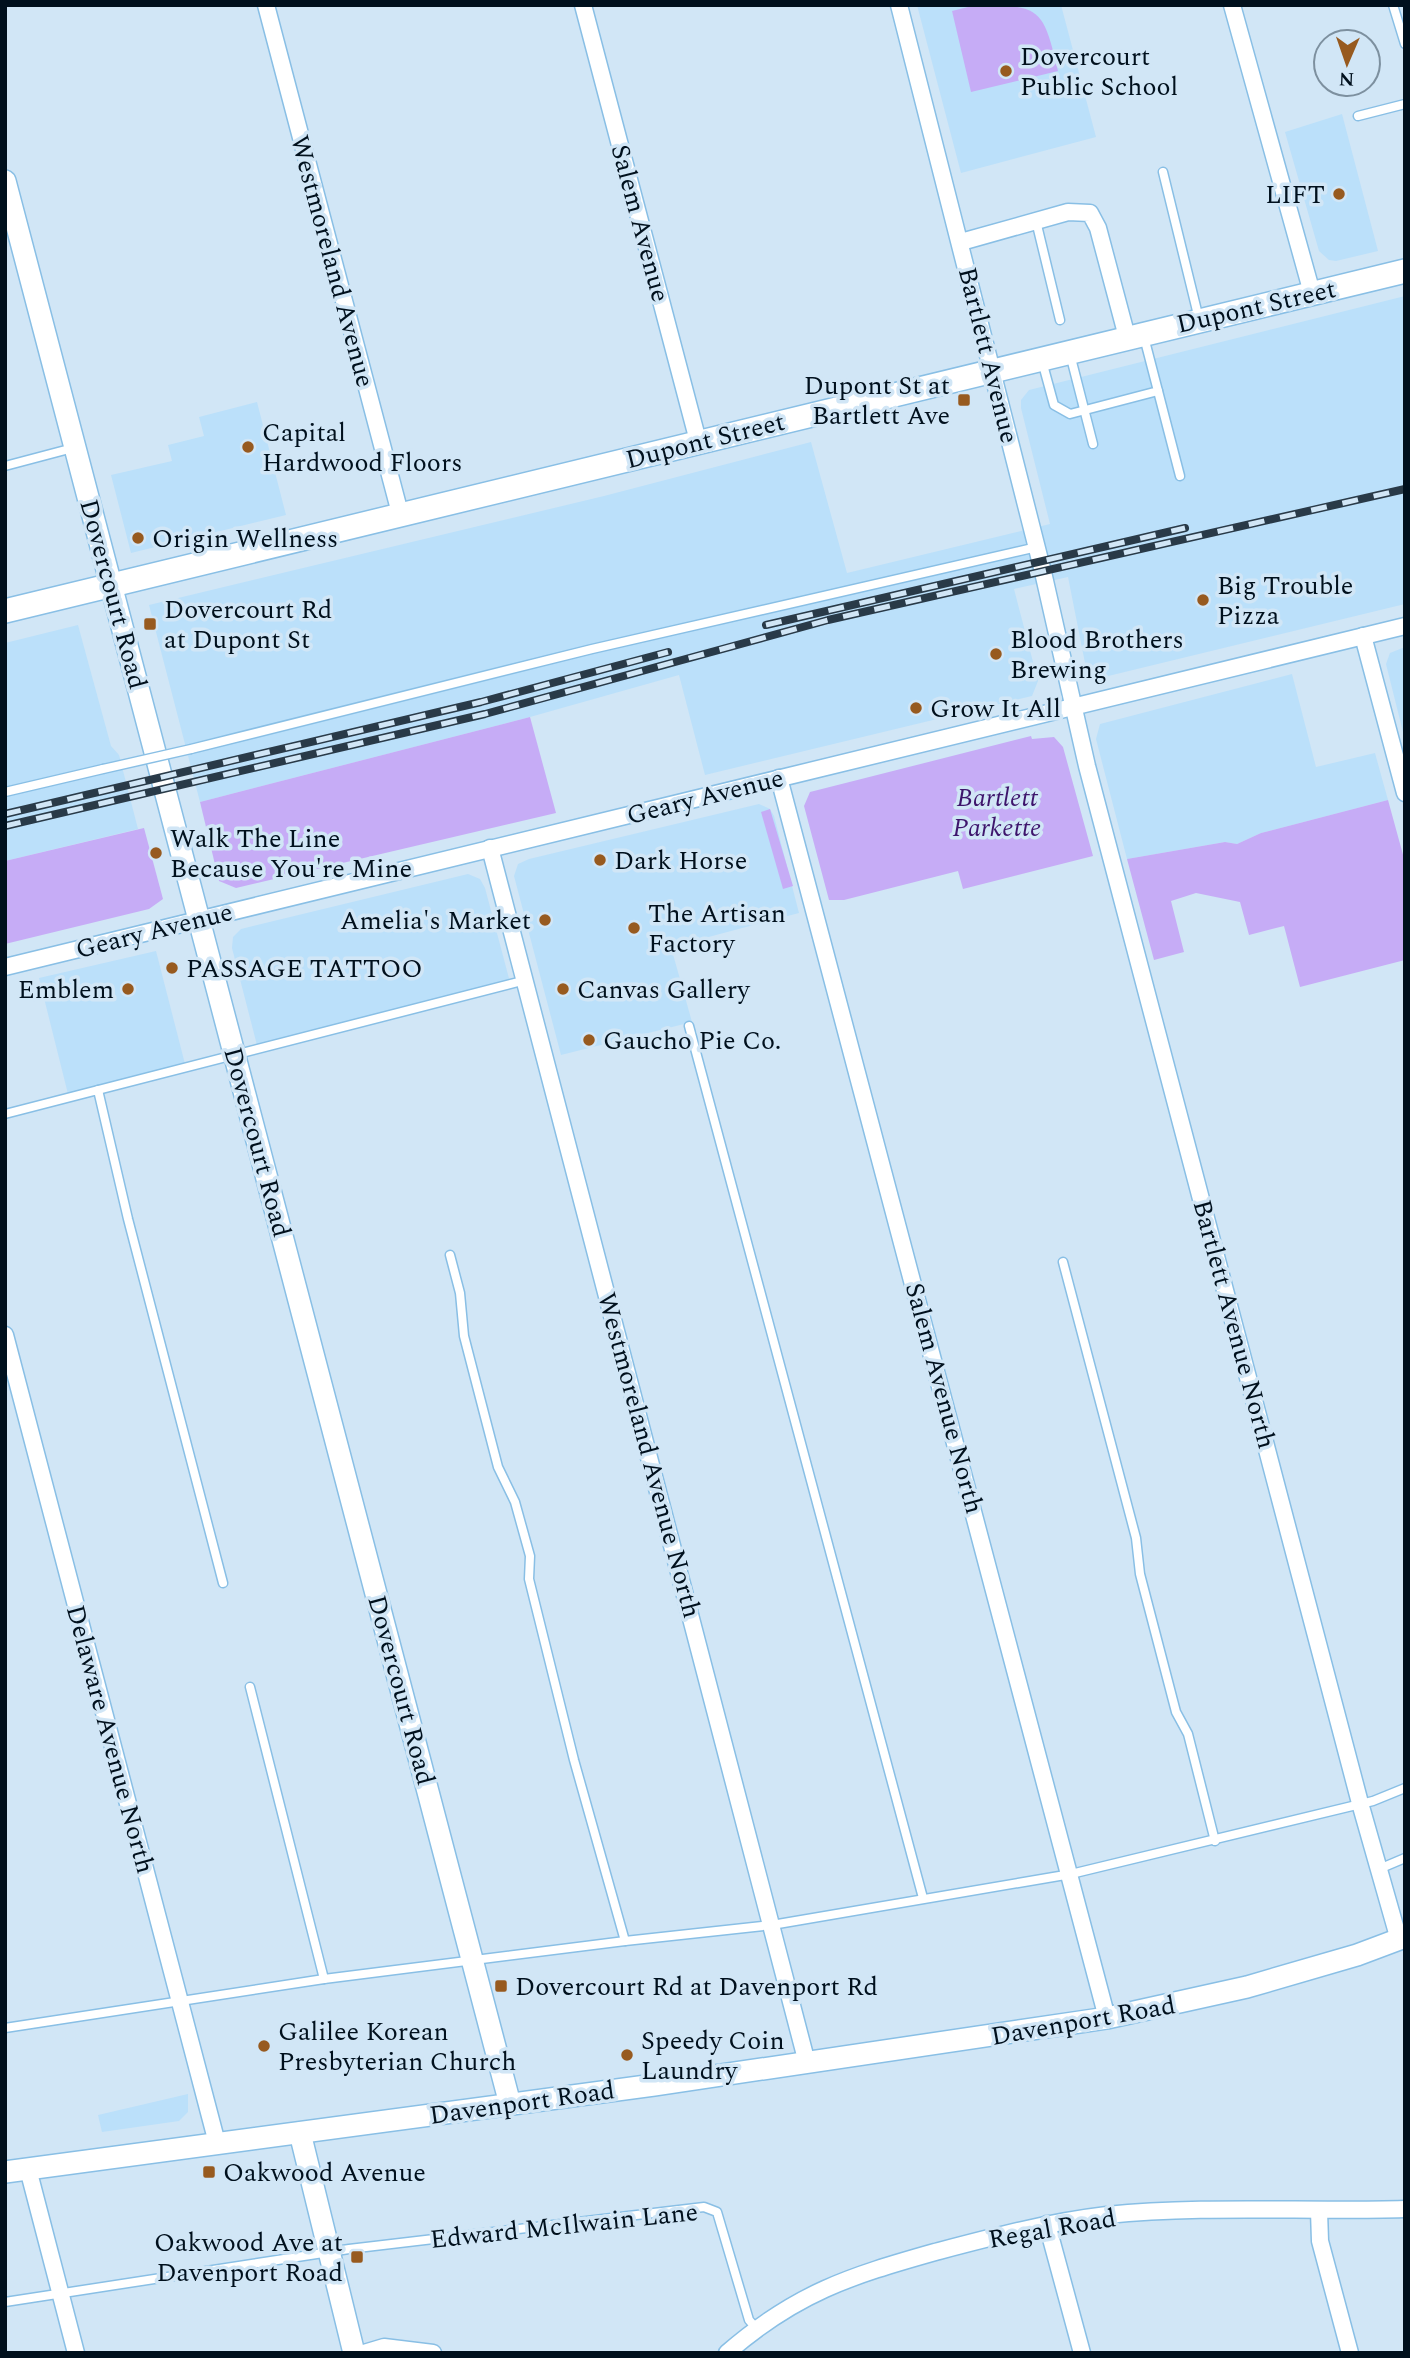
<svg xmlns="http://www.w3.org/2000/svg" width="1410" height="2358" viewBox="0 0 1410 2358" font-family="Spectral,serif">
<rect width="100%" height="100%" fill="#d1e6f6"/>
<!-- built -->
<g fill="#bbe0fa">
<polygon points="917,5 1061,5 1096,137 961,173"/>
<polygon points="1342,114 1378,251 1336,261 1329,260 1319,251 1285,132"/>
<polygon points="1405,296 1405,604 1100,678 1090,674 1086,668 1068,577 1014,589 1038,681 1032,696 705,775 679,675 530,717 200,802 149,605 604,496 811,442 847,573 1050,524 1021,408 1021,400 1029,390"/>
<polygon points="257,402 286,515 131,553 111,475 172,461 168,445 204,436 199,417"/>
<polygon points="78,625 111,746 119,755 138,829 5,861 5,643"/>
<polygon points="1405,647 1405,740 1386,664 1390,653"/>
<polygon points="1292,674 1316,767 1375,753 1388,800 1261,833 1237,844 1225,842 1127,859 1096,739 1100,724"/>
<polygon points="759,804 770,809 774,816 799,913 671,947 692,1022 561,1055 514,876 518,864 529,859"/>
<polygon points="468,874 480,879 485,888 511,986 259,1053 232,948 233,937 241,929"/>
<polygon points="156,951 185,1064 68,1094 39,978"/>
<polygon points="188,2094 188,2112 179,2121 102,2132 98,2115"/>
</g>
<!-- green -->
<g fill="#c6acf6">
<path d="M976,5C1041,5 1043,8 1058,71L971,92L952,11Z"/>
<polygon points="530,717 556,813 236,888 219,881 200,802"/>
<polygon points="1031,736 1032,739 1054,737 1063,747 1093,856 963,889 958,871 844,900 829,900 804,806 810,792"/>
<polygon points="1388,800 1405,862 1405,960 1300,987 1284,926 1249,935 1240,902 1196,893 1171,901 1184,952 1154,960 1127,859 1225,842 1237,844 1261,833"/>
<polygon points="770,809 793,886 783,889 761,812"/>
<polygon points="144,828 163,899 149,909 5,944 5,861"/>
</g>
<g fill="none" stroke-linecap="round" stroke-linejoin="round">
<defs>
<g id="service">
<polyline points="1393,5 1405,44"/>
<polyline points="1358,116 1405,104"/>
<polyline points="1163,172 1199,319"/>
<polyline points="1036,221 1060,320"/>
<polyline points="1070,354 1093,444"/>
<polyline points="1042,361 1054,405 1070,414 1158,391 1144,337"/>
<polyline points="1158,391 1180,476"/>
<polyline points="5,466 73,448"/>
<polyline points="191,749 592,649 1037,547"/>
<polyline points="5,792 103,769"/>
<polyline points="689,1026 923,1898"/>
<polyline points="98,1090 526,980"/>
<polyline points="5,1114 98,1090 128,1219 223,1583"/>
<polyline points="450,1255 460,1293 464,1336 498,1467 515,1502 530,1556 529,1579 574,1760 625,1941"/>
<polyline points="1063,1262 1136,1538 1140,1574 1176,1712 1188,1734 1215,1841"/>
<polyline points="250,1687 324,1979"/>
<polyline points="1379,1869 1405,1858"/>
<polyline points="5,2028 324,1979 625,1941 772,1925 1071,1874 1373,1801 1405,1788"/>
<polyline points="5,2302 349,2249 704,2207 717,2212 749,2320 756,2328"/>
</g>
<g id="minor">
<polyline points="266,5 401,517"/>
<polyline points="583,5 698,441"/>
<polyline points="899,5 1043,572 1087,766 1360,1803 1399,1940"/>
<polyline points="1232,5 1312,293"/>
<polyline points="961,242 1068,212 1090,213 1098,228 1127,337"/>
<polyline points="1363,636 1405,793"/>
<polyline points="779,778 1107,2018"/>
<polyline points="490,848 807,2063"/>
<polyline points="5,967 1405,626"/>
<polyline points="5,1335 217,2143"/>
<polyline points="28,2169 76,2353"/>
<polyline points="1319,2211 1320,2241 1350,2353"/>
<polyline points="1047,2224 1082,2353"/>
<polyline points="364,2353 384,2347 433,2353"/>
<path d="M727,2353C796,2293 850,2276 935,2252C992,2237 1048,2222 1107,2215C1205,2205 1306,2212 1405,2209"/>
</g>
<g id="tertiary">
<polyline points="5,181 510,2104"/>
<polyline points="300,2133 354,2353"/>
<polyline points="5,2172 654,2085 1107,2018 1247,1987 1357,1955 1405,1937"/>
</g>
<polyline id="secondary" points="5,611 1405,271"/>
</defs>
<!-- service casing -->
<use href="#service" stroke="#89bfe5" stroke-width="11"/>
<!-- minor casing -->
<use href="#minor" stroke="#89bfe5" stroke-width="19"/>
<!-- tertiary casing -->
<use href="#tertiary" stroke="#89bfe5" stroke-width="24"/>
<!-- secondary casing -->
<use href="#secondary" stroke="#89bfe5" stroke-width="26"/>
<!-- service -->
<use href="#service" stroke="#fff" stroke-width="8"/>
<!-- minor -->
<use href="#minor" stroke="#fff" stroke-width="16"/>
<!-- tertiary -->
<use href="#tertiary" stroke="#fff" stroke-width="21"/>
<!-- secondary -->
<use href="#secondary" stroke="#fff" stroke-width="23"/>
<defs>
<g id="rail">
<polyline points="766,625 1185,528"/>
<polyline points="5,814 481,702 668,652"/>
<polyline points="5,826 485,714 828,620 1405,489"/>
</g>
</defs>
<!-- rail casing -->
<use href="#rail" stroke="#293a48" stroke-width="8"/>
<!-- rail -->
<use href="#rail" stroke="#d1e6f6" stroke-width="5" stroke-dasharray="16" stroke-linecap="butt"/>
<defs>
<polyline id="service-bridge" points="103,769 191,749"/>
</defs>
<!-- service-bridge casing -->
<use href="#service-bridge" stroke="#89bfe5" stroke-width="11" stroke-linecap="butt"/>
<!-- service-bridge -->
<use href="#service-bridge" stroke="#fff" stroke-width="8"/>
</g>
<!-- markers -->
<g fill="#975a1f" stroke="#d1e6f6" stroke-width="2.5">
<circle cx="1006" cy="71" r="7"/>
<circle cx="1339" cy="194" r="7"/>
<rect x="957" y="393" width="14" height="14" rx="3.5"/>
<circle cx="248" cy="447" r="7"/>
<circle cx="138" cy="538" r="7"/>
<circle cx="1203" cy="600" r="7"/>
<rect x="143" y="617" width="14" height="14" rx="3.5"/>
<circle cx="996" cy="654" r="7"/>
<circle cx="916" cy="708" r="7"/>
<circle cx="156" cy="853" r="7"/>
<circle cx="600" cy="860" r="7"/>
<circle cx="545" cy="920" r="7"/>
<circle cx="634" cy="928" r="7"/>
<circle cx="172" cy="968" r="7"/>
<circle cx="128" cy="989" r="7"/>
<circle cx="563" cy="989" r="7"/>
<circle cx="589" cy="1040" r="7"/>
<rect x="494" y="1979" width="14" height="14" rx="3.5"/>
<circle cx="264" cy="2046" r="7"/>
<circle cx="627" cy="2055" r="7"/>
<rect x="202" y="2165" width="14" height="14" rx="3.5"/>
<rect x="350" y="2250" width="14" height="14" rx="3.5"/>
</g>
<g text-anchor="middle" stroke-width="7" stroke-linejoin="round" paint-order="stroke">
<!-- poi labels -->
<g font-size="26" fill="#00101d" stroke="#d1e6f6" text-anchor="start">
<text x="1020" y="65">Dovercourt<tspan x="1020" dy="30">Public School</tspan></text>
<text x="1325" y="203" text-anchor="end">LIFT</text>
<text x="950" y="394" text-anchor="end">Dupont St at<tspan x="950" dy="30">Bartlett Ave</tspan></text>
<text x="262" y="441">Capital<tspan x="262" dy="30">Hardwood Floors</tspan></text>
<text x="152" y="547">Origin Wellness</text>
<text x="1217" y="594">Big Trouble<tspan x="1217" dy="30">Pizza</tspan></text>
<text x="164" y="618">Dovercourt Rd<tspan x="164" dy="30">at Dupont St</tspan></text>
<text x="1010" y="648">Blood Brothers<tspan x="1010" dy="30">Brewing</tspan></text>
<text x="930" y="717">Grow It All</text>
<text x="170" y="847">Walk The Line<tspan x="170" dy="30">Because You're Mine</tspan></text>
<text x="614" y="869">Dark Horse</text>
<text x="648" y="922">The Artisan<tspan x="648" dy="30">Factory</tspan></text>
<text x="531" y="929" text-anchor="end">Amelia's Market</text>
<text x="186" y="977">PASSAGE TATTOO</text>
<text x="114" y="998" text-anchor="end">Emblem</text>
<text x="577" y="998">Canvas Gallery</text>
<text x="603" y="1049">Gaucho Pie Co.</text>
<text x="515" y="1995">Dovercourt Rd at Davenport Rd</text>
<text x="278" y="2040">Galilee Korean<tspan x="278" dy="30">Presbyterian Church</tspan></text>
<text x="641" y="2049">Speedy Coin<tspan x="641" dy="30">Laundry</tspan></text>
<text x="223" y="2181">Oakwood Avenue</text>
<text x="343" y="2251" text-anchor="end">Oakwood Ave at<tspan x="343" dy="30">Davenport Road</tspan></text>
</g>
<!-- street labels -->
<g font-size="26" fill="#00101d" stroke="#d1e6f6">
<text transform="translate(641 223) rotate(75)" y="9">Salem Avenue</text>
<text transform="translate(333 261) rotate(75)" y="9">Westmoreland Avenue</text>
<text transform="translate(1256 306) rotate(-13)" y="9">Dupont Street</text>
<text transform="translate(989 355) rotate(76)" y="9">Bartlett Avenue</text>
<text transform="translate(705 440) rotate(-14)" y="9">Dupont Street</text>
<text transform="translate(114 594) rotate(75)" y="9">Dovercourt Road</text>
<text transform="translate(705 796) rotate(-14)" y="9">Geary Avenue</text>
<text transform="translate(154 930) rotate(-14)" y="9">Geary Avenue</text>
<text transform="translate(258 1142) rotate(75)" y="9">Dovercourt Road</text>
<text transform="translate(1235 1324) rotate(75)" y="9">Bartlett Avenue North</text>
<text transform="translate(945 1398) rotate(75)" y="9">Salem Avenue North</text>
<text transform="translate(650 1455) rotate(75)" y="9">Westmoreland Avenue North</text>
<text transform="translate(402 1690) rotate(75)" y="9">Dovercourt Road</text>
<text transform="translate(111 1739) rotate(75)" y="9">Delaware Avenue North</text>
<text transform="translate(1083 2020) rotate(-10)" y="9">Davenport Road</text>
<text transform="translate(522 2102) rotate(-8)" y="9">Davenport Road</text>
<text transform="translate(564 2225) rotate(-6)" y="9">Edward McIlwain Lane</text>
<text transform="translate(1052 2228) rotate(-10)" y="9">Regal Road</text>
</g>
<!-- park labels -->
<g font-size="26" font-style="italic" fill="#3e156c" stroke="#d1e6f6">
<text x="997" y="806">Bartlett<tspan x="997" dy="30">Parkette</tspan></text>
</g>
</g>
<!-- border -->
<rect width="1410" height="2358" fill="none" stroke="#00101d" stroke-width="14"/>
<!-- north arrow -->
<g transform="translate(1347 63) rotate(182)"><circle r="33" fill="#d1e6f6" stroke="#7d909f" stroke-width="2"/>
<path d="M0-5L12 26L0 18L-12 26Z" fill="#975a1f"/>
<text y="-10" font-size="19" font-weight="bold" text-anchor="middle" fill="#00101d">N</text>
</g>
</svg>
